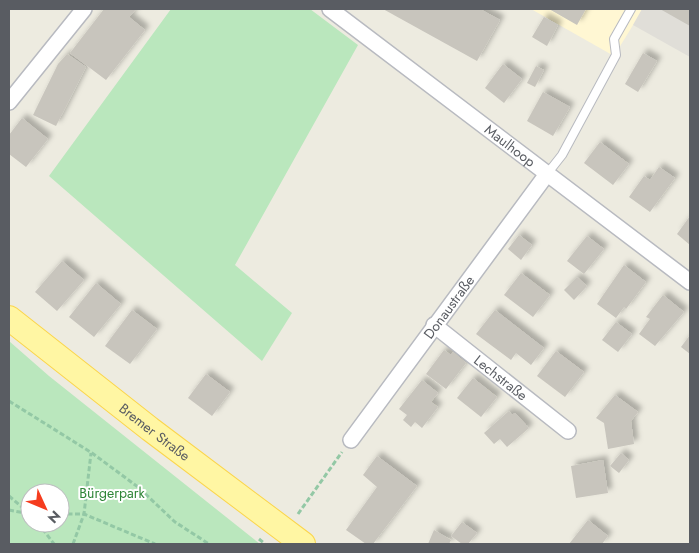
<svg xmlns="http://www.w3.org/2000/svg" width="699" height="553" viewBox="0 0 699 553" font-family="Jost,sans-serif">
<defs>
<filter id="shadow"><feDropShadow dx="4.5" dy="-4.5" stdDeviation="2.5" flood-color="#0004"/></filter>
</defs>
<rect width="100%" height="100%" fill="#edebe0"/>
<!-- commercial -->
<polygon fill="#fff7d3" points="531,9 643,9 614,56"/>
<!-- industrial -->
<polygon fill="#e0ded8" points="642,9 690,9 690,57 633,25"/>
<!-- green -->
<g fill="#bae7bd" fill-rule="evenodd">
<polygon points="171,9 310,9 358,45 235,265 292,313 262,361 49,176"/>
<path d="M9,341L49,376L260,544H9ZM30,493H60V523H30Z"/>
</g>
<!-- building -->
<g fill="#c8c5bd" filter="url(#shadow)">
<polygon points="104,9 136,9 129,17 145,30 106,80 70,53"/>
<polygon points="383,9 480,9 500,20 477,61"/>
<polygon points="549,9 586,9 577,25"/>
<polygon points="660,9 690,9 690,26"/>
<polygon points="544,17 558,25 547,46 532,37"/>
<polygon points="643,53 657,61 638,92 625,84"/>
<polygon points="67,54 86,67 56,126 33,115 58,64"/>
<polygon points="503,64 522,79 504,103 485,88"/>
<polygon points="536,66 544,70 535,87 527,83"/>
<polygon points="543,92 570,107 553,136 527,121"/>
<polygon points="22,118 48,139 26,167 9,154 9,135"/>
<polygon points="600,142 629,164 613,185 584,163"/>
<polygon points="659,167 675,178 650,212 629,197 644,176 650,180"/>
<polygon points="690,216 690,245 677,234"/>
<polygon points="519,235 532,245 521,260 508,249"/>
<polygon points="587,236 604,249 584,274 567,261"/>
<polygon points="62,261 84,280 57,311 35,292"/>
<polygon points="624,265 646,282 626,309 624,307 616,318 597,304"/>
<polygon points="521,273 550,295 533,317 504,295"/>
<polygon points="577,277 587,286 574,300 564,290"/>
<polygon points="96,283 121,304 94,337 69,317"/>
<polygon points="663,295 684,312 655,346 639,334 650,319 646,317"/>
<polygon points="132,310 157,329 130,364 105,346"/>
<polygon points="495,310 544,348 531,365 516,353 511,360 476,334"/>
<polygon points="616,322 632,334 618,352 602,340"/>
<polygon points="690,335 690,354 681,347"/>
<polygon points="444,350 451,355 453,352 466,363 446,389 426,374"/>
<polygon points="556,351 584,372 565,397 537,376"/>
<polygon points="206,374 230,392 212,416 188,398"/>
<polygon points="473,378 497,397 481,417 457,398"/>
<polygon points="422,380 438,393 431,402 438,407 422,428 415,422 411,427 403,420 407,415 399,409"/>
<polygon points="615,395 638,412 631,421 634,444 608,449 604,423 596,418"/>
<polygon points="509,411 512,415 515,413 529,428 507,447 500,439 494,444 484,433"/>
<polygon points="621,453 629,460 619,473 610,466"/>
<polygon points="377,456 417,486 373,544 366,544 346,530 377,487 363,475"/>
<polygon points="603,460 608,493 576,498 571,466"/>
<polygon points="588,520 608,536 602,544 569,544"/>
<polygon points="462,522 477,533 468,544 462,544 451,536"/>
<polygon points="434,530 451,540 449,544 428,544"/>
</g>
<g fill="none" stroke-linecap="round" stroke-linejoin="round">
<defs>
<polyline id="service" points="547,174 562,155 616,55 614,39 631,9"/>
<g id="minor">
<path id="s1" d="M330,9L690,282"/>
<polyline points="9,102 84,9"/>
<path id="s2" d="M434,325L568,431"/>
<path id="s3" d="M351,440L547,174"/>
</g>
<g id="primary">
<path id="s4" d="M9,318L150,429L303,544"/>
</g>
</defs>
<!-- service casing -->
<use href="#service" stroke="#b8bac0" stroke-width="10"/>
<!-- minor casing -->
<use href="#minor" stroke="#b8bac0" stroke-width="18"/>
<!-- primary casing -->
<use href="#primary" stroke="#fbd54b" stroke-width="26"/>
<!-- path -->
<g stroke="#93c8a5" stroke-width="3" stroke-dasharray="5 2.5" stroke-linecap="butt">
<polyline points="9,401 92,453 138,487 175,522 209,544"/>
<polyline points="9,496 30,514"/>
<polyline points="9,510 30,514"/>
<polyline points="60,514 84,514 155,544"/>
<polyline points="298,514 342,452"/>
<polyline points="38,523 54,544"/>
<polyline points="259,539 265,544"/>
<polyline points="73,544 84,514 91,453"/>
</g>
<!-- service -->
<use href="#service" stroke="#fff" stroke-width="8"/>
<!-- minor -->
<use href="#minor" stroke="#fff" stroke-width="15"/>
<!-- primary -->
<use href="#primary" stroke="#fff6a3" stroke-width="24"/>
</g>
<g text-anchor="middle" stroke-width="4" stroke-linejoin="round" paint-order="stroke">
<!-- street labels -->
<g font-size="14" fill="#595c62" stroke="#fff">
<text dy="5" stroke="none"><textPath href="#s1" startOffset="226">Maulhoop</textPath></text>
<text dy="5" stroke="none"><textPath href="#s3" startOffset="165">Donaustraße</textPath></text>
<text dy="5" stroke="none"><textPath href="#s2" startOffset="85">Lechstraße</textPath></text>
<text dy="5" stroke="none"><textPath href="#s4" startOffset="185">Bremer Straße</textPath></text>
</g>
<!-- park labels -->
<g font-size="14" fill="#2e8537" stroke="#fff">
<text x="112" y="498">Bürgerpark</text>
</g>
</g>
<!-- border -->
<rect width="699" height="553" fill="none" stroke="#595c62" stroke-width="20"/>
<!-- north arrow -->
<g transform="translate(45 508) rotate(134)"><circle r="24" fill="#ffffff" stroke="#bdbec0"/>
<path d="M0-4L9 19L0 12L-9 19Z" fill="#f53c1e"/>
<text y="-8" font-size="14" font-weight="bold" text-anchor="middle" fill="#595c62">N</text>
</g>
</svg>
